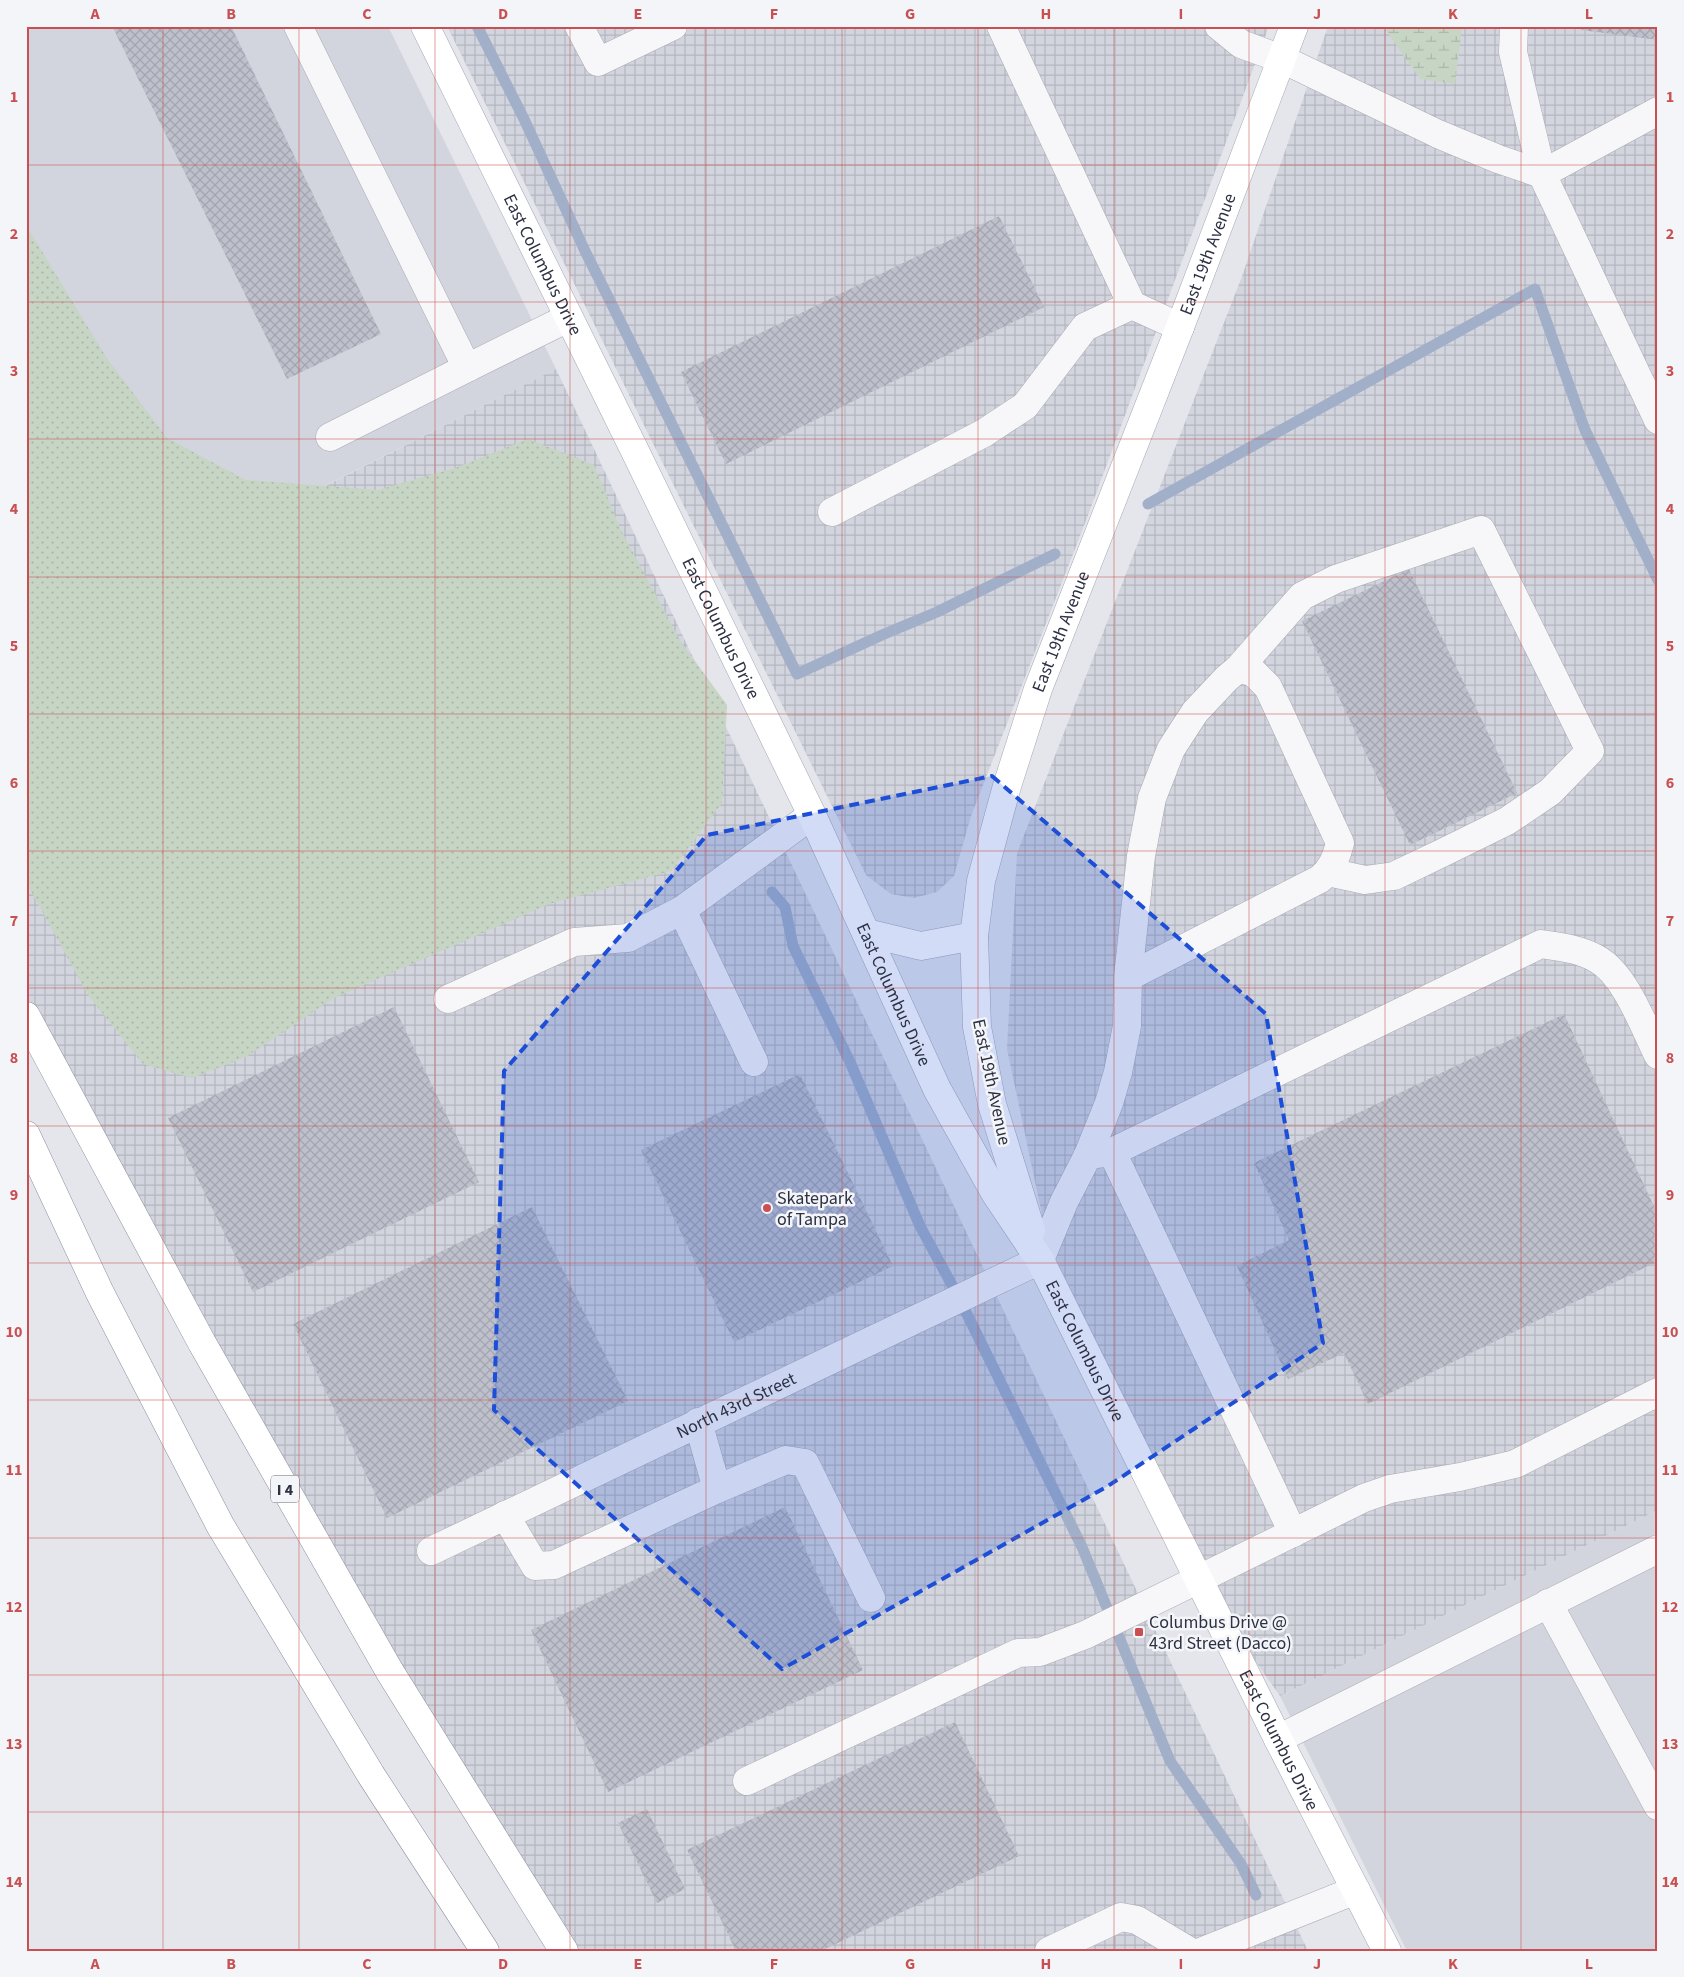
<svg xmlns="http://www.w3.org/2000/svg" width="1684" height="1977" viewBox="0 0 1684 1977" font-family="'Source Sans 3',sans-serif">
<defs>
<pattern id="industrial-grid" width="8" height="8" patternUnits="userSpaceOnUse" patternTransform="scale(1.25)"><rect width="8" height="8" fill="#d2d5dd"/><path d="M0 4h8M4 0v8" fill="none" stroke="#b4b7bf"/></pattern>
<pattern id="grass-dots" width="8" height="8" patternUnits="userSpaceOnUse" patternTransform="scale(1.25)"><rect width="8" height="8" fill="#c7d5c5"/><path d="M2 2h.1M6 6h.1" fill="none" stroke="#abb7aa" stroke-width="1.8" stroke-linecap="round"/></pattern>
<pattern id="wetland-marsh" width="20" height="14" patternUnits="userSpaceOnUse" patternTransform="scale(1.25)"><rect width="20" height="14" fill="#c7d5c5"/><path d="M1 5h8M5 5V1M11 12h8M15 12V8" fill="none" stroke="#abb7aa"/></pattern>
<pattern id="building-cross-hatch" width="8" height="8" patternUnits="userSpaceOnUse" patternTransform="scale(1.25)"><rect width="8" height="8" fill="#bec1cb"/><path d="M0 0l8 8M0 8l8-8" fill="none" stroke="#a3a6b0"/></pattern>
</defs>
<rect width="100%" height="100%" fill="#e4e6eb"/>
<!-- built -->
<g fill="#d2d5dd">
<polygon points="26,26 388,26 556,369 26,637"/>
<polygon points="1658,1510 1658,1951 1407,1951 1280,1696"/>
</g>
<!-- industrial -->
<g fill="url(#industrial-grid)">
<polygon points="447,26 1269,26 1087,518 971,816 954,876 937,892 914,898 891,894 866,875"/>
<polygon points="1328,26 1658,26 1658,1510 1280,1696 1244,1645 1048,1243 1007,1049 1017,853 1241,279"/>
<polygon points="556,369 1308,1951 577,1951 390,1680 26,1031 26,638"/>
</g>
<!-- grass -->
<polygon fill="url(#grass-dots)" points="26,225 106,357 167,438 246,480 378,490 458,467 528,439 594,465 622,532 681,642 727,705 722,803 671,871 549,904 334,998 246,1057 192,1078 143,1064 88,995 26,882"/>
<!-- wetland -->
<polygon fill="url(#wetland-marsh)" points="1387,26 1462,26 1455,84 1420,79 1387,32"/>
<g fill="none" stroke-linecap="round" stroke-linejoin="round">
<!-- stream -->
<g stroke="#a1afc9" stroke-width="11">
<polyline points="477,26 524,119 585,251 797,674 882,635 937,612 1055,554"/>
<polyline points="1148,504 1535,289 1585,430 1658,580"/>
<polyline points="772,892 785,907 793,946 850,1062 920,1226 959,1298 1082,1547 1170,1761 1241,1864 1256,1895"/>
</g>
</g>
<!-- building -->
<g fill="url(#building-cross-hatch)">
<polygon points="112,26 231,26 381,334 287,379"/>
<polygon points="1581,26 1658,26 1658,40 1581,30"/>
<polygon points="999,216 1044,307 726,464 681,372"/>
<polygon points="1409,569 1517,793 1410,845 1302,621"/>
<polygon points="394,1007 479,1182 253,1292 168,1118"/>
<polygon points="1564,1014 1658,1215 1658,1261 1368,1404 1344,1353 1288,1379 1237,1266 1289,1240 1254,1163"/>
<polygon points="800,1074 893,1266 734,1342 641,1150"/>
<polygon points="532,1207 628,1401 387,1518 293,1324"/>
<polygon points="785,1507 863,1670 608,1792 531,1630"/>
<polygon points="955,1722 1019,1856 821,1951 736,1951 687,1850"/>
<polygon points="647,1809 685,1889 657,1903 618,1823"/>
</g>
<g fill="none" stroke-linecap="round" stroke-linejoin="round">
<defs>
<g id="minor">
<polyline points="298,26 467,368 568,318"/>
<polyline points="579,26 598,62 673,26"/>
<polyline points="1001,26 1132,305 1180,327"/>
<polyline points="1219,26 1241,44 1282,59 1438,134 1498,159 1542,174"/>
<polyline points="1514,26 1513,52 1542,174"/>
<polyline points="1658,111 1542,174 1658,420"/>
<polyline points="330,437 467,368"/>
<polyline points="832,512 984,433 1025,406 1085,327 1132,305"/>
<polyline points="1238,669 1302,596 1336,579 1481,530 1590,751 1550,792 1507,821 1442,853 1394,876 1365,880 1328,872"/>
<polyline points="448,999 574,942 628,938 682,910"/>
<polyline points="754,1062 682,910 812,815"/>
<polyline points="1112,1152 1293,1533"/>
<path d="M1088,1155L1112,1152L1541,944C1561,947 1580,949 1597,959C1625,974 1644,1027 1658,1055"/>
<polyline points="717,1489 786,1460 805,1463 871,1598"/>
<polyline points="505,1515 535,1566 554,1565 717,1489 698,1422"/>
<path id="s1" d="M431,1551L1040,1260L1064,1202L1088,1155L1109,1103L1118,1072L1127,1026L1128,977L1141,856L1152,798L1171,749L1195,712L1227,678L1238,669L1253,672L1268,687L1340,843C1336,858 1332,869 1320,879L1128,977"/>
<polyline points="1548,1603 1658,1806"/>
<polyline points="1278,1739 1658,1549"/>
<polyline points="747,1781 1018,1653 1040,1652 1085,1635 1364,1498 1390,1489 1460,1477 1515,1464 1658,1392"/>
<polyline points="1049,1951 1121,1917 1137,1920 1189,1951"/>
<polyline points="1203,1951 1356,1890"/>
</g>
<g id="major">
<path id="s2" d="M425,26L633,447L812,815L937,1089L995,1193L1040,1260L1278,1739L1387,1951"/>
<polyline points="867,933 921,946 974,936"/>
<path id="s3" d="M1031,1230L992,1104L977,1027L974,936L981,881L1007,786L1038,689L1180,327L1294,26"/>
</g>
<g id="highway">
<polyline points="26,1016 202,1343 390,1672 564,1951"/>
<polyline points="26,1135 100,1293 220,1525 371,1775 485,1951"/>
</g>
</defs>
<!-- minor casing -->
<use href="#minor" stroke="#a9acb5" stroke-width="29"/>
<!-- major casing -->
<use href="#major" stroke="#a4a9b6" stroke-width="29"/>
<!-- highway casing -->
<use href="#highway" stroke="#8c91a1" stroke-width="29"/>
<!-- minor -->
<use href="#minor" stroke="#f7f7f9" stroke-width="28"/>
<!-- major -->
<use href="#major" stroke="#fff" stroke-width="28"/>
<!-- highway -->
<use href="#highway" stroke="#fff" stroke-width="28"/>
</g>
<!-- marked area -->
<path fill="#1d4ed8" fill-opacity="0.2" stroke="#1d4ed8" stroke-width="4" stroke-dasharray="10 6" stroke-linejoin="round" d="M992,776L1266,1014L1323,1343L1108,1486L782,1669L494,1410L504,1071L707,835Z"/>
<!-- grid -->
<path fill="none" stroke="#c95052" stroke-width="1" stroke-opacity="0.55" d="M163,26V1951M299,26V1951M435,26V1951M570,26V1951M706,26V1951M842,26V1951M978,26V1951M1114,26V1951M1249,26V1951M1385,26V1951M1521,26V1951M26,165H1658M26,302H1658M26,439H1658M26,577H1658M26,714H1658M26,851H1658M26,988H1658M26,1126H1658M26,1263H1658M26,1400H1658M26,1538H1658M26,1675H1658M26,1812H1658"/>
<!-- markers -->
<g fill="#c95052" stroke="#f4f5f8" stroke-width="2">
<circle cx="767" cy="1208" r="5"/>
<rect x="1134" y="1627" width="10" height="10" rx="2.5"/>
</g>
<g text-anchor="middle" stroke-width="5" stroke-linejoin="round" paint-order="stroke">
<!-- shield labels -->
<rect fill="#f4f5f8" stroke="#686c79" stroke-width="1" x="271" y="1475.5" width="28" height="27" rx="4"/>
<g font-size="16" font-weight="bold" fill="#2c3143">
<text x="285" y="1495">I 4</text>
</g>
<!-- street labels -->
<g font-size="18" fill="#2c3143" stroke="#f4f5f8">
<text dy="6" stroke="none"><textPath href="#s3" startOffset="1024">East 19th Avenue</textPath></text>
<text dy="6" stroke="none"><textPath href="#s2" startOffset="266">East Columbus Drive</textPath></text>
<text dy="6" stroke="none"><textPath href="#s2" startOffset="671">East Columbus Drive</textPath></text>
<text dy="6" stroke="none"><textPath href="#s3" startOffset="619">East 19th Avenue</textPath></text>
<text dy="6" stroke="none"><textPath href="#s2" startOffset="1076">East Columbus Drive</textPath></text>
<text transform="translate(992 1082) rotate(78)" y="6">East 19th Avenue</text>
<text dy="6" stroke="none"><textPath href="#s2" startOffset="1481">East Columbus Drive</textPath></text>
<text dy="6" stroke="none"><textPath href="#s1" startOffset="338">North 43rd Street</textPath></text>
<text dy="6" stroke="none"><textPath href="#s2" startOffset="1916">East Columbus Drive</textPath></text>
</g>
<!-- poi labels -->
<g font-size="18" fill="#2c3143" stroke="#f4f5f8" text-anchor="start">
<text x="777" y="1204">Skatepark<tspan x="777" dy="21">of Tampa</tspan></text>
<text x="1149" y="1628">Columbus Drive @<tspan x="1149" dy="21">43rd Street (Dacco)</tspan></text>
</g>
</g>
<!-- border -->
<rect width="1684" height="1977" fill="none" stroke="#f4f5f8" stroke-width="55"/>
<rect x="28" y="28" width="1628" height="1922" fill="none" stroke="#c95052" stroke-width="2"/>
<g font-size="16" text-anchor="middle" font-weight="bold" fill="#c95052">
<text x="95" y="19">A</text>
<text x="231" y="19">B</text>
<text x="367" y="19">C</text>
<text x="503" y="19">D</text>
<text x="638" y="19">E</text>
<text x="774" y="19">F</text>
<text x="910" y="19">G</text>
<text x="1046" y="19">H</text>
<text x="1181" y="19">I</text>
<text x="1317" y="19">J</text>
<text x="1453" y="19">K</text>
<text x="1589" y="19">L</text>
<text x="14" y="102">1</text>
<text x="1670" y="102">1</text>
<text x="14" y="239">2</text>
<text x="1670" y="239">2</text>
<text x="14" y="376">3</text>
<text x="1670" y="376">3</text>
<text x="14" y="514">4</text>
<text x="1670" y="514">4</text>
<text x="14" y="651">5</text>
<text x="1670" y="651">5</text>
<text x="14" y="788">6</text>
<text x="1670" y="788">6</text>
<text x="14" y="926">7</text>
<text x="1670" y="926">7</text>
<text x="14" y="1063">8</text>
<text x="1670" y="1063">8</text>
<text x="14" y="1200">9</text>
<text x="1670" y="1200">9</text>
<text x="14" y="1337">10</text>
<text x="1670" y="1337">10</text>
<text x="14" y="1475">11</text>
<text x="1670" y="1475">11</text>
<text x="14" y="1612">12</text>
<text x="1670" y="1612">12</text>
<text x="14" y="1749">13</text>
<text x="1670" y="1749">13</text>
<text x="14" y="1887">14</text>
<text x="1670" y="1887">14</text>
<text x="95" y="1969">A</text>
<text x="231" y="1969">B</text>
<text x="367" y="1969">C</text>
<text x="503" y="1969">D</text>
<text x="638" y="1969">E</text>
<text x="774" y="1969">F</text>
<text x="910" y="1969">G</text>
<text x="1046" y="1969">H</text>
<text x="1181" y="1969">I</text>
<text x="1317" y="1969">J</text>
<text x="1453" y="1969">K</text>
<text x="1589" y="1969">L</text>
</g>
</svg>
